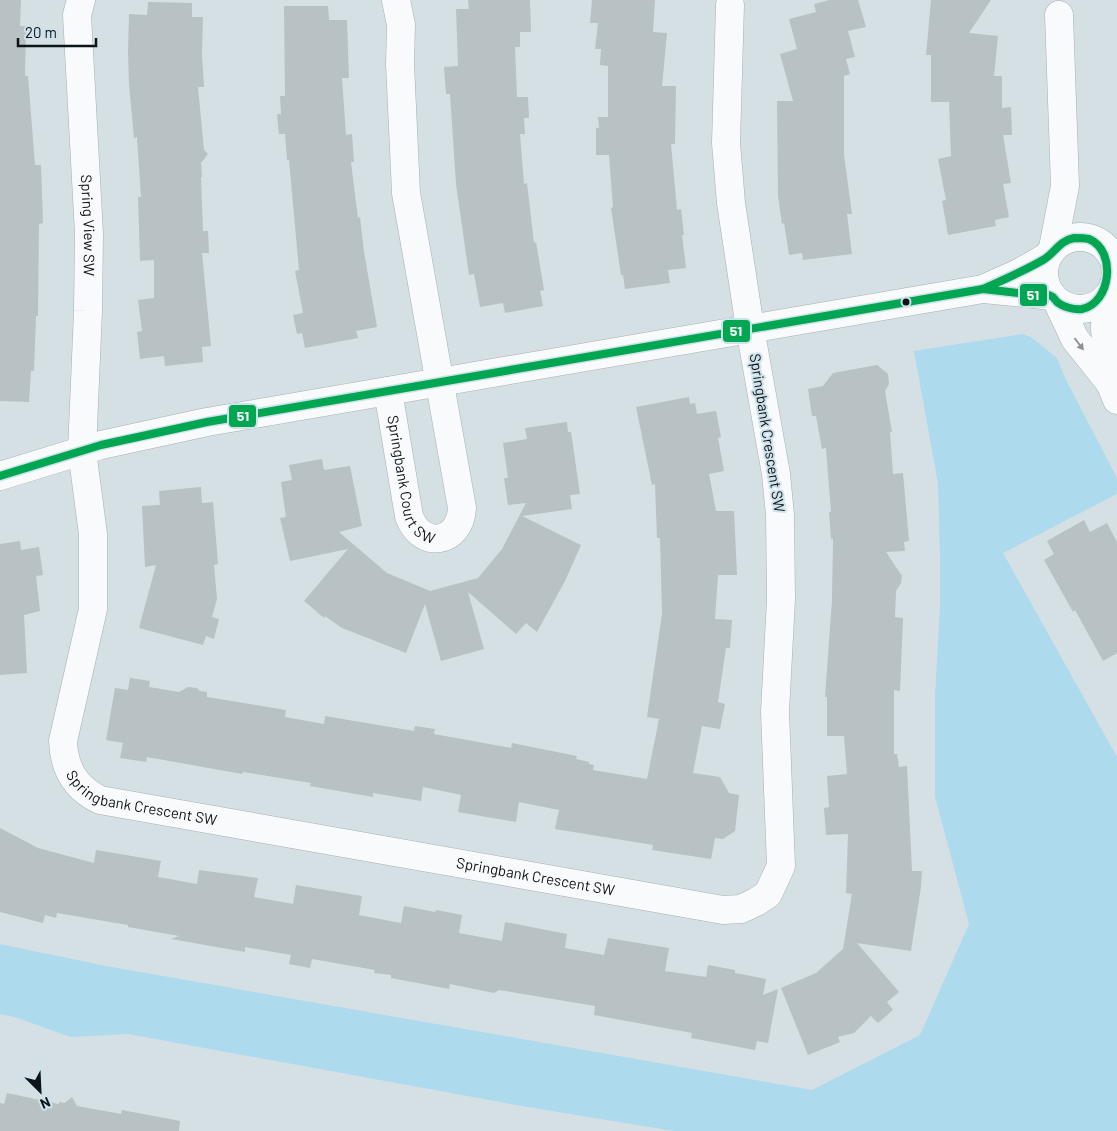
<svg xmlns="http://www.w3.org/2000/svg" width="1117" height="1131" viewBox="0 0 1117 1131" font-family="Barlow,sans-serif">
<rect width="100%" height="100%" fill="#d5e0e5"/>
<!-- green -->
<polygon fill="#addaed" points="1022,334 1031,337 1057,358 1065,378 1117,478 1117,494 1003,553 1117,757 1117,1131 674,1131 522,1106 128,1034 70,1037 18,1018 0,1014 0,944 106,966 812,1090 920,1035 969,924 935,797 935,695 940,608 940,558 938,483 914,351"/>
<!-- building -->
<g fill="#b8c1c3">
<polygon points="0,0 21,0 20,26 26,26 25,76 28,76 35,165 41,165 43,223 39,224 38,316 36,316 34,371 31,371 29,402 0,401"/>
<polygon points="468,0 530,0 531,32 520,32 520,47 515,47 517,97 528,97 529,118 524,118 525,134 520,134 524,184 527,183 534,243 536,242 544,290 540,291 543,306 505,313 503,303 480,307 474,274 469,275 456,184 450,94 446,94 444,67 458,66 456,9 469,9"/>
<polygon points="592,0 655,0 653,32 667,33 662,86 676,86 675,144 671,144 677,210 681,209 684,235 682,235 686,268 668,270 670,283 625,289 623,275 621,275 611,208 613,207 609,155 596,155 596,128 599,128 598,117 608,117 608,66 600,65 601,49 595,49 598,23 590,23"/>
<polygon points="829,0 858,0 866,27 848,31 855,57 846,59 850,74 844,76 844,155 852,214 847,214 852,254 803,260 802,253 789,255 784,223 782,224 778,196 777,101 793,101 780,54 797,49 789,19 816,12 814,4"/>
<polygon points="931,0 991,0 969,33 998,36 994,76 1002,76 1002,108 1011,107 1012,135 1003,135 1011,183 1003,184 1009,217 995,220 996,226 948,235 942,201 946,200 938,159 951,156 949,102 931,102 931,55 926,55"/>
<polygon points="148,2 192,3 192,17 203,17 202,55 204,87 198,87 204,150 208,154 201,163 202,177 201,177 203,231 208,231 209,253 202,253 211,346 202,347 203,362 165,366 164,356 140,359 137,332 142,331 138,300 154,298 154,260 140,261 138,197 141,197 137,137 134,138 129,84 128,52 129,14 147,15"/>
<polygon points="284,6 328,6 329,20 347,20 349,78 342,78 346,135 352,134 354,162 351,162 358,218 360,217 364,252 377,327 356,331 358,338 305,348 302,333 297,334 293,315 303,313 295,271 299,270 289,160 287,160 285,134 279,134 277,114 281,114 280,96 285,96"/>
<polygon points="877,365 888,374 889,384 885,391 892,432 890,432 893,474 903,473 909,541 904,542 905,551 886,552 902,576 901,583 896,591 895,617 903,618 900,691 894,690 894,754 897,754 899,767 907,766 912,871 922,871 921,887 911,951 857,943 899,992 887,1002 893,1010 878,1023 871,1016 854,1033 838,1037 840,1042 808,1055 781,988 816,973 843,949 852,894 846,893 848,834 826,835 824,808 829,807 827,776 847,774 844,736 827,736 827,697 825,697 832,600 833,539 831,539 829,512 831,512 826,448 822,449 816,416 812,416 808,389 823,386 833,373"/>
<polygon points="689,397 690,404 695,403 697,414 716,411 721,437 718,438 724,471 709,474 716,511 734,511 737,575 718,575 715,619 732,620 730,648 726,648 718,702 725,704 720,729 702,726 693,773 720,777 729,793 739,795 735,831 723,839 715,838 711,859 652,850 653,845 555,829 559,810 519,802 516,822 458,812 461,795 423,787 421,801 373,793 373,797 310,786 311,783 243,772 242,774 147,757 146,762 120,758 123,743 106,740 115,688 128,690 130,678 150,681 149,687 179,692 188,687 197,688 200,691 207,692 207,697 286,710 285,717 324,724 325,716 414,731 415,726 435,729 434,734 511,748 512,743 577,756 576,759 589,762 589,764 594,765 593,770 647,779 659,719 647,717 662,614 660,538 657,538 655,484 652,485 636,407"/>
<polygon points="567,422 568,432 571,432 580,494 570,495 572,509 522,516 581,545 565,581 537,632 526,623 516,634 468,592 484,649 441,661 425,604 406,653 342,628 325,616 324,618 304,601 348,549 290,561 280,518 286,517 281,482 292,480 289,465 322,459 324,470 350,466 362,526 339,532 387,573 430,591 478,578 502,549 526,503 508,505 504,478 508,478 503,443 527,439 525,428"/>
<polygon points="201,487 202,503 213,502 218,564 214,565 217,599 212,617 219,619 214,639 206,636 203,645 139,628 156,565 145,567 142,506 160,505 159,491"/>
<polygon points="1084,520 1090,532 1107,523 1117,542 1117,653 1103,661 1075,610 1073,612 1044,560 1054,554 1047,541"/>
<polygon points="20,541 21,550 39,547 43,575 36,576 40,611 24,615 27,673 0,675 0,544"/>
<polygon points="0,828 38,848 94,863 96,850 161,861 158,877 197,884 199,870 258,878 254,897 293,904 296,885 362,896 359,915 401,923 404,906 435,912 436,910 462,915 459,933 502,941 505,922 567,934 565,948 604,955 608,938 669,948 665,971 706,977 708,965 735,970 735,973 766,979 763,995 778,989 768,1043 757,1041 755,1050 691,1038 692,1033 594,1015 595,1006 499,990 494,993 450,984 449,989 391,978 391,975 374,973 375,970 312,959 310,968 289,964 291,955 245,947 245,952 171,939 179,936 128,927 128,925 57,913 56,918 45,915 43,923 0,912"/>
<polygon points="7,1093 59,1104 59,1102 65,1103 72,1097 77,1106 121,1114 122,1110 180,1121 179,1131 0,1131 0,1103 4,1104"/>
</g>
<g fill="none" stroke-linecap="round" stroke-linejoin="round">
<defs>
<g id="minor">
<path id="s1" d="M81,0L77,15L89,234L88,311L82,451L93,534V609L63,741C64,768 75,788 100,800L723,910L741,909L756,902L768,894L781,866L775,712L781,599L780,515L776,474L750,328L731,203L726,143L730,5"/>
<circle cx="1080" cy="273" r="36"/>
<polyline points="1053,248 1065,186 1059,15"/>
<polyline points="984,289 1052,296"/>
<polyline points="1106,298 1105,329 1110,383"/>
<polyline points="1057,301 1075,339 1110,383 1117,400"/>
<path id="s2" d="M388,391L409,516C421,550 460,544 462,508L406,193L400,64L401,25L396,0"/>
<polyline points="0,476 101,445 207,422 983,289 1019,273 1047,257"/>
</g>
</defs>
<!-- minor casing -->
<use href="#minor" stroke="#a6afb3" stroke-width="29"/>
<!-- minor -->
<use href="#minor" stroke="#f9fafb" stroke-width="28"/>
<defs>
<g id="bus-1">
<path d="M1074,238C1079,238 1085,238 1089,239C1117,251 1111,303 1082,309C1074,310 1063,307 1057,302C1055,300 1054,297 1051,296C1047,294 1041,296 1036,295C1018,293 1001,291 983,289C1003,280 1024,271 1043,260C1055,253 1059,241 1074,238Z"/>
<polyline points="0,476 101,445 207,422 983,289"/>
</g>
</defs>
<!-- bus-1 casing -->
<use href="#bus-1" stroke="#cfe2eb" stroke-width="11"/>
<!-- bus-1 -->
<use href="#bus-1" stroke="#00a651" stroke-width="8"/>
</g>
<!-- one-way arrows -->
<defs><path id="oneway-solid" d="M-6-.8H1V-3.2L6.5 0L1 3.2V.8H-6Z" transform="scale(1.25)"/></defs>
<use fill="#8f9395" href="#oneway-solid" transform="translate(1079 344) rotate(53)"/>
<!-- markers -->
<circle fill="#0e1518" stroke="#cfe2eb" stroke-width="2" cx="906" cy="302" r="4.5"/>
<g text-anchor="middle" stroke-width="4" stroke-linejoin="round" paint-order="stroke">
<!-- street labels -->
<g font-size="15" fill="#0e1518" stroke="#cfe2eb">
<text dy="5" stroke="none"><textPath href="#s1" startOffset="226">Spring View SW</textPath></text>
<text transform="translate(767 433) rotate(81)" y="5">Springbank Crescent SW</text>
<text dy="5" stroke="none"><textPath href="#s2" startOffset="94">Springbank Court SW</textPath></text>
<text dy="5" stroke="none"><textPath href="#s1" startOffset="858">Springbank Crescent SW</textPath></text>
<text dy="5" stroke="none"><textPath href="#s1" startOffset="1262">Springbank Crescent SW</textPath></text>
</g>
</g>
<g stroke="#cfe2eb" stroke-width="2">
<rect x="1019" y="283" width="29" height="24" rx="5" fill="#00a651"/>
<rect x="722" y="319" width="29" height="24" rx="5" fill="#00a651"/>
<rect x="228" y="404" width="29" height="24" rx="5" fill="#00a651"/>
</g>
<g font-size="14" text-anchor="middle" font-weight="bold" fill="#fff">
<text x="1033" y="300">51</text>
<text x="736" y="336">51</text>
<text x="243" y="421">51</text>
</g>
<!-- north arrow -->
<g transform="translate(40 1091) rotate(156)" stroke="#cfe2eb" stroke-width="4" paint-order="stroke">
<path d="M0-4L9 19L0 12L-9 19Z" fill="#0e1518"/>
<text y="-8" font-size="14" font-weight="bold" text-anchor="middle" fill="#0e1518">N</text>
</g>
<!-- scale -->
<path d="M18 38v8h78v-8" fill="none" stroke="#0e1518" stroke-width="2.5"/>
<text x="25" y="38" font-size="15" fill="#0e1518" stroke="#cfe2eb" stroke-width="4" paint-order="stroke">20 m</text>
</svg>
